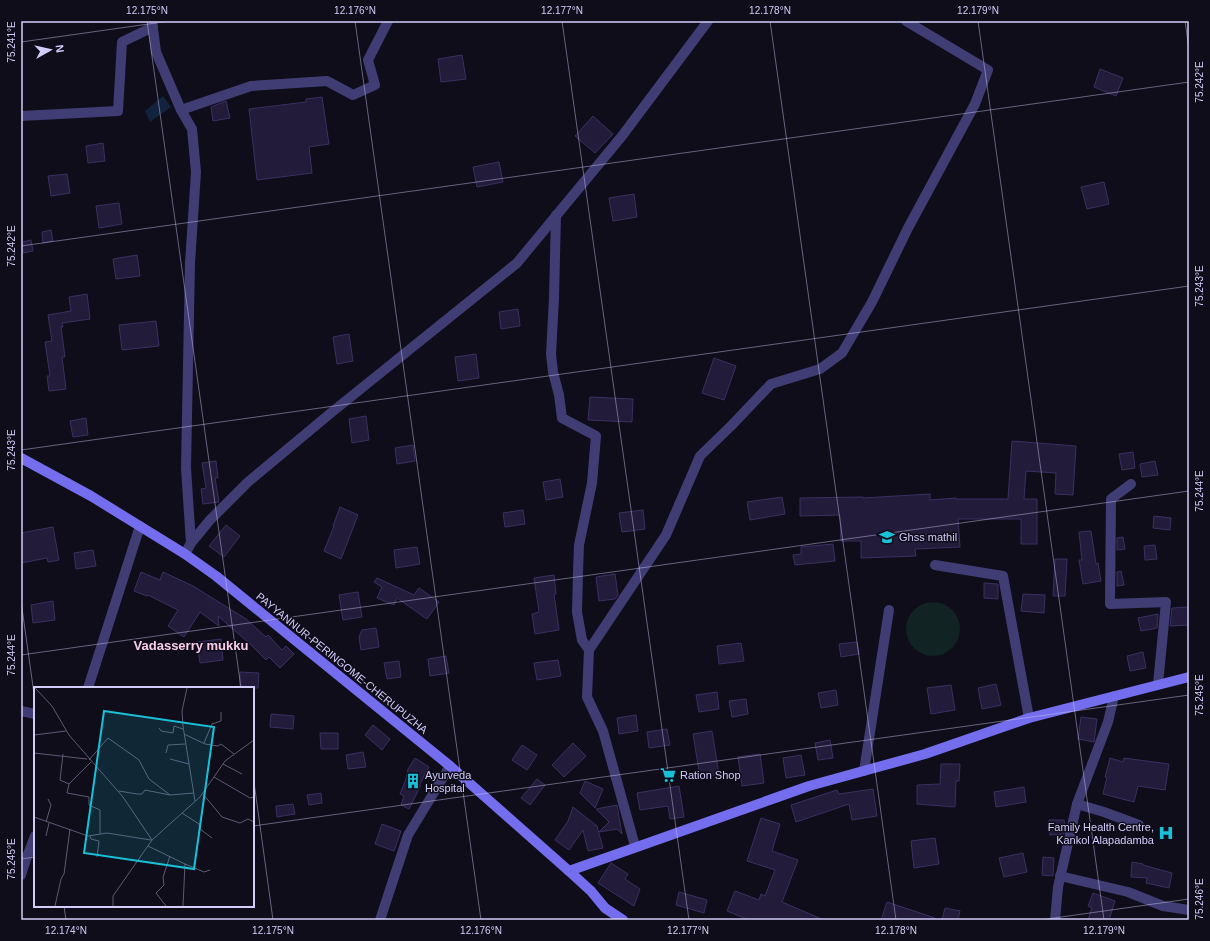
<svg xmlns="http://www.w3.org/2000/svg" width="1210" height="941" viewBox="0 0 1210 941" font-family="Helvetica,sans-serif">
<rect width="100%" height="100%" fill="#0f0d1a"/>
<!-- green -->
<circle fill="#112323" cx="933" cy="629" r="27"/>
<!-- water -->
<polygon fill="#12233e" points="163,96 171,107 150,122 145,111"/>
<!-- building -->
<g fill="#221b39" stroke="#3b3062">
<polygon points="462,55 466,79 441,82 438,59"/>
<polygon points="1100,69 1123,78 1116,96 1094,87"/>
<polygon points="322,97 329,144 309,147 312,173 257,180 249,109 306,102 306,99"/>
<polygon points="226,101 230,118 213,121 211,107"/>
<polygon points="593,116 613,134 595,153 575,136"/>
<polygon points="103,143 105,161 88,163 86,146"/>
<polygon points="499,162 503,182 477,187 473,167"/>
<polygon points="67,174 70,193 51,196 48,176"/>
<polygon points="1104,182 1109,204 1087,209 1081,187"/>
<polygon points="634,194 637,217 613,221 609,198"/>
<polygon points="119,203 122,224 99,228 96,206"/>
<polygon points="51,230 53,241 43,243 42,232"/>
<polygon points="31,240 33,251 23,253 22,242"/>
<polygon points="137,255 140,276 116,279 113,259"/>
<polygon points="87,294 90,319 62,323 63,327 61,327 65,357 62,357 66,389 49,391 47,376 50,376 45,342 52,341 48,315 71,311 69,297"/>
<polygon points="518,309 520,326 501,329 499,312"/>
<polygon points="156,321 159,346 122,350 119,325"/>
<polygon points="349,334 353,361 337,364 333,337"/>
<polygon points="476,354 479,378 458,381 455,357"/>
<polygon points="714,358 736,366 724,400 702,393"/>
<polygon points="590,397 633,399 632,422 588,420"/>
<polygon points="366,416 369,440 352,443 349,419"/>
<polygon points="86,418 88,435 73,437 70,421"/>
<polygon points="1012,441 1076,446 1073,495 1055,494 1056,473 1026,471 1024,499 1037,499 1037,544 1021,544 1021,519 958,519 960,547 915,549 916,556 861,558 861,541 841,541 840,515 800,516 800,498 863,497 863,498 930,494 930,500 956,498 956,499 1008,499"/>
<polygon points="413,445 415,461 397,464 395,448"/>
<polygon points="1133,452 1135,468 1122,470 1119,454"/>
<polygon points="216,461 218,478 215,478 219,502 203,504 201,489 206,488 202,463"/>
<polygon points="1155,461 1158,475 1142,477 1140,464"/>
<polygon points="560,479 563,497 546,500 543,482"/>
<polygon points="782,497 785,514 750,520 747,502"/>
<polygon points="340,507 358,515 341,559 324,551 334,526 333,526"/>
<polygon points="523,510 525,524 505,527 503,513"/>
<polygon points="643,510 645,529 622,532 619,513"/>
<polygon points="1154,516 1171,518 1170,530 1153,528"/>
<polygon points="226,525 240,536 224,557 209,546"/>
<polygon points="53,527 59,560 48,562 47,558 21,563 21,533"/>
<polygon points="1091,531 1096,564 1098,563 1101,581 1083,584 1079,560 1082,560 1079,532"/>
<polygon points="1123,537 1125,549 1117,550 1117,538"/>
<polygon points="833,544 835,561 795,565 793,555 801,554 801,547"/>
<polygon points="1155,545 1157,559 1145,560 1144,546"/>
<polygon points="417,547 420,564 396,568 394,550"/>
<polygon points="93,550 96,566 76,569 74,553"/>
<polygon points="1055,559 1067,559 1065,596 1053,596"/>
<polygon points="1121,571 1124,585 1117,586 1117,572"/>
<polygon points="141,572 160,580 163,572 193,586 246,619 266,637 268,635 282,650 286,646 294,654 280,668 269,657 266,660 250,644 218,616 219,626 200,612 184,637 168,626 178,610 148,595 147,596 134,591"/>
<polygon points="615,574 618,595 615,599 599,601 596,577"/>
<polygon points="554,575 556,594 554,594 559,630 535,634 532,614 539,612 534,578"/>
<polygon points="377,578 414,595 419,588 439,602 427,619 397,598 394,605 377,598 382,587 374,582"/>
<polygon points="984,583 998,584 998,599 984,598"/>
<polygon points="358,592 362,617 343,620 339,595"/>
<polygon points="1023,594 1045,595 1044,613 1021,611"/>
<polygon points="53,601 55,620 33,623 31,605"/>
<polygon points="1188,607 1189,625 1170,626 1172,608"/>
<polygon points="1158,614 1157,628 1141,631 1138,618"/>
<polygon points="376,628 379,647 361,650 359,637 362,630"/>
<polygon points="221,639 223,660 200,663 197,642"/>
<polygon points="857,642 859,654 841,657 839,644"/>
<polygon points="741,643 744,661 719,664 717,646"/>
<polygon points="1143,652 1146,668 1130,671 1127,656"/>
<polygon points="446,656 449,673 430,676 428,659"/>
<polygon points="558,660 561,676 537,680 534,663"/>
<polygon points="399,661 401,677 387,679 384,663"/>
<polygon points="240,672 259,673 258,688 240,688"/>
<polygon points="996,684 1001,705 982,709 978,688"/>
<polygon points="951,685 955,710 931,714 927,688"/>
<polygon points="836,690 838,705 821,708 818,693"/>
<polygon points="717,692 719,709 699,712 696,695"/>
<polygon points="746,699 748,714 732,717 729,701"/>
<polygon points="271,714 294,716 293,729 270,727"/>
<polygon points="636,715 638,731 619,734 617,718"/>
<polygon points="1081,717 1097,719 1094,742 1078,739"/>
<polygon points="373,725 390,739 382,750 365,735"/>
<polygon points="667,729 670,745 649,748 647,732"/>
<polygon points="712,731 719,774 700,777 693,734"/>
<polygon points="320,733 338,733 338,749 321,749"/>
<polygon points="830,740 833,758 818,760 815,743"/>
<polygon points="573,743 586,756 564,777 552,765"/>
<polygon points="522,745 537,755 527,770 512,760"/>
<polygon points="363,752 366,767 348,769 346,755"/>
<polygon points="760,754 764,783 742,786 738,757"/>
<polygon points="801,755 805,775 786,778 783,758"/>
<polygon points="415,758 429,767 420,784 420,787 409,809 401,805 404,796 400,794 406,779 408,769"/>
<polygon points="1110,758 1123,762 1124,758 1169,764 1165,790 1138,786 1134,802 1103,794 1107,777 1105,777"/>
<polygon points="941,764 960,764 959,781 956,781 955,807 917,804 917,785 940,784"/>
<polygon points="537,779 545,785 530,805 521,798"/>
<polygon points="585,781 603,789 595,808 580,793"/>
<polygon points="679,786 684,817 670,819 668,806 640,810 637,793"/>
<polygon points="1024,787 1026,802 996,807 994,792"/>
<polygon points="873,789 877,816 852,820 849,804 796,822 791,805 837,790 839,794"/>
<polygon points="321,793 322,803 309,805 307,795"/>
<polygon points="293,804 295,814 277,817 276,806"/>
<polygon points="617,805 622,834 617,829 599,832 609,822 596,809"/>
<polygon points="573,807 597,826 603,848 588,851 583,830 569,850 555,840 568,821"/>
<polygon points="761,818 780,824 772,851 798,860 782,902 824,920 749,920 727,911 735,891 759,900 761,894 765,896 775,870 747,861"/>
<polygon points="1049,820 1064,820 1065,828 1064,834 1050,835"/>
<polygon points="382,824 401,831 394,851 375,844"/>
<polygon points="935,838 939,864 914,868 911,841"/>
<polygon points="1023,853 1027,872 1004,877 999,858"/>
<polygon points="1043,857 1054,858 1053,876 1042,875"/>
<polygon points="1132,862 1143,864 1143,865 1172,873 1169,888 1146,883 1147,878 1131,877"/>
<polygon points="611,863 628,874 625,879 640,889 634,906 598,883"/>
<polygon points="679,892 707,900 704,913 676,905"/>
<polygon points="1093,893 1115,901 1109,920 1088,920 1092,908 1088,906"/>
<polygon points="887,902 935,918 935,920 881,920"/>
<polygon points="945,908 960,911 958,920 942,920"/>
</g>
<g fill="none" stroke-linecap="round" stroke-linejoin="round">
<!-- street -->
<g stroke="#403d74" stroke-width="10">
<polyline points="152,21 156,52 181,110 192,129 196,172 190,263 186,468 191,543"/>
<polyline points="181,110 251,86 327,81 353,95 375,85 368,60 388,21"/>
<polyline points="21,116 118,111 122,42 153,27"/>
<polyline points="556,215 554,298 551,354 553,372 559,395 562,418 596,436 592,483 579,545 578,572 577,612 582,640 589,650"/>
<polyline points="1131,484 1111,499 1110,604 1166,602 1158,684"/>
<polyline points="185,554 191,543 210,520 248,482 332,412 517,263 622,136 708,21"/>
<polyline points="935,565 1003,576 1029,718"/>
<polyline points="88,688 140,526"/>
<polyline points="21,711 35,714"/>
<polyline points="864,771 889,610"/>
<polyline points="1077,804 1104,812 1139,825"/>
<polyline points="635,846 603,731 587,697 589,650 666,535 700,456 732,425 771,384 820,369 842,353 872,302 908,228 975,104 988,70 906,21"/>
<polyline points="21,863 25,862 35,836"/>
<polyline points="21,875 25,862"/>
<polyline points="1060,876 1128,892 1163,906 1189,910"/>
<polyline points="380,920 408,835 450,766"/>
<polyline points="1055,920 1058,887 1077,804 1108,722 1114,696"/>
</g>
<!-- secondary -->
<g stroke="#746eee" stroke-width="10">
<polyline points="21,458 91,496 185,554 216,576 450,766 569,871 591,891 605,908 623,920"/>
<polyline points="569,871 809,786 925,754 1029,718 1189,677"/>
</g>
</g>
<!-- ticks -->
<path fill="none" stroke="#d2ccf9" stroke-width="1" stroke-opacity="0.45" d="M147,21L241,688M355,21L481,920M562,21L689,920M770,21L896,920M978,21L1104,920M1185,21L1189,49M21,42L170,21M21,246L1189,82M21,450L1189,286M21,601L35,701M21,655L1189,491M253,775L273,920M253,826L1189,695M21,859L35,857M64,906L66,920M1040,920L1189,899"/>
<!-- icons -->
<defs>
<symbol id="school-bare" viewBox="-9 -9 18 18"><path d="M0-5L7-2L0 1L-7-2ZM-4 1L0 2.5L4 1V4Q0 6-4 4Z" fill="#19c0d8" stroke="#0f0d1a" stroke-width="2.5" paint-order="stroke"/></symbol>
<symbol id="supermarket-bare" viewBox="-9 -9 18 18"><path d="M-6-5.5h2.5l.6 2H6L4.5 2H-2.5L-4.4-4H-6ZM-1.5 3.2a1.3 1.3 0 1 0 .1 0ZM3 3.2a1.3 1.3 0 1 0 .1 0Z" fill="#19c0d8" stroke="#0f0d1a" stroke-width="2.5" paint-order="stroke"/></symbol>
<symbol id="building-bare" viewBox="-9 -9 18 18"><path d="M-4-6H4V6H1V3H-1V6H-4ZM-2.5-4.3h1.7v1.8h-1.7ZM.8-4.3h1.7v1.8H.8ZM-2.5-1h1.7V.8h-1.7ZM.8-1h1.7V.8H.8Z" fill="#19c0d8" stroke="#0f0d1a" stroke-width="2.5" paint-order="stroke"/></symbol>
<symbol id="hospital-bare" viewBox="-9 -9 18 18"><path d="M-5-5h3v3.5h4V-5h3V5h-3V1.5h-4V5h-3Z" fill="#19c0d8" stroke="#0f0d1a" stroke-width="2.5" paint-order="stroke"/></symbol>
</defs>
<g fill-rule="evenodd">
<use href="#school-bare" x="876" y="526" width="22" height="22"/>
<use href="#supermarket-bare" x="657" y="764" width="22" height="22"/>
<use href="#building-bare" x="402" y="770" width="22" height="22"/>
<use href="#hospital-bare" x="1155" y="822" width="22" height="22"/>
</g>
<g text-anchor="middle" stroke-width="3" stroke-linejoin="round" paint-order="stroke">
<!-- poi labels -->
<g font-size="11" fill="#d2ccf9" stroke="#0f0d1a" text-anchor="start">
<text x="899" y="541">Ghss mathil</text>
<text x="425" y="779">Ayurveda<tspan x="425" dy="13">Hospital</tspan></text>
<text x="680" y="779">Ration Shop</text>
<text x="1154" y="831" text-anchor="end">Family Health Centre,<tspan x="1154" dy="13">Kankol Alapadamba</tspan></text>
</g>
<!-- street labels -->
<g font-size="11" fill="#d2ccf9" stroke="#0f0d1a">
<text transform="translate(342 663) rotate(39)" y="4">PAYYANNUR-PERINGOME-CHERUPUZHA</text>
</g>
<!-- quarter labels -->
<g font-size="13" font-weight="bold" fill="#f9cde8" stroke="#0f0d1a">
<text x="191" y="650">Vadasserry mukku</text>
</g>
</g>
<!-- overview -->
<g transform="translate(34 687)">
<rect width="220" height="220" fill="#0f0d1a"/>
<path fill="none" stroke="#5d5973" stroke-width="1" d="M1,1L18,19L35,48L89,110L118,153M153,1L148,24L149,39L161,114M125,41L127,44L139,46L140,39L149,42M150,47L171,57L184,59L187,57L200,67M0,48L32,44M170,56L178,37L187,34V25M0,66L53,72M132,66L134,58L151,57M29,67L26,93L35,97M136,72L155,77M55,73L74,51L105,73L115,92L136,108L160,106M57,75L35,97L33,106L55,110V118L66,123V147M189,77L208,87M180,90L216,111L220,110M85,104L103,107H108L111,103L136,108M169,107L188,130L206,136L214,132L220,135M148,126L165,137L166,142L178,151M0,130L54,149L73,146L117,153M12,135L17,118L14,112M12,149L15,136M56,149L57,152L65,154L63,170M114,159L151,177L149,219M151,177L170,185L176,183M21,219L27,192L30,187L36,142M79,219V209L118,153L166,110L191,74L220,53M132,219L122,206L130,198L129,190L136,169"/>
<path fill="#19c0d8" fill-opacity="0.15" stroke="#19c0d8" stroke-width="2" d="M70,24L180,40L160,182L50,166Z"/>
<rect width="220" height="220" fill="none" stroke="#d2ccf9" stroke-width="2"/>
</g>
<!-- border -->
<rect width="1210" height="941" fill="none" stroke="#0f0d1a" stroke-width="44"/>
<!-- north arrow -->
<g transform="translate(50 50) rotate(82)" stroke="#0f0d1a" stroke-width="3" paint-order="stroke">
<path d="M0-3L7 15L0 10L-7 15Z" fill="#d2ccf9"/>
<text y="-6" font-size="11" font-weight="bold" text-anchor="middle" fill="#d2ccf9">N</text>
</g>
<rect x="22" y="22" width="1166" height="897" fill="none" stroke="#d2ccf9" stroke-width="1.5"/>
<g font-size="10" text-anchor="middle" fill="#d2ccf9">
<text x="147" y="14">12.175°N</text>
<text x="355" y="14">12.176°N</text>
<text x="562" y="14">12.177°N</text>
<text x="770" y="14">12.178°N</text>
<text x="978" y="14">12.179°N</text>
<text transform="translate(11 42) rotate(-90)" y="4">75.241°E</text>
<text transform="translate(1199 82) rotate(-90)" y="4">75.242°E</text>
<text transform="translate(11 246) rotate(-90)" y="4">75.242°E</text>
<text transform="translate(1199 286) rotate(-90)" y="4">75.243°E</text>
<text transform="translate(11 450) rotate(-90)" y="4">75.243°E</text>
<text transform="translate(1199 491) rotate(-90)" y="4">75.244°E</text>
<text transform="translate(11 655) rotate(-90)" y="4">75.244°E</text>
<text transform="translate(1199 695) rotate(-90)" y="4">75.245°E</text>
<text transform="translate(11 859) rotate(-90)" y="4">75.245°E</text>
<text transform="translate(1199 899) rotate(-90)" y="4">75.246°E</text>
<text x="66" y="934">12.174°N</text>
<text x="273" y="934">12.175°N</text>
<text x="481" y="934">12.176°N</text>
<text x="688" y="934">12.177°N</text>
<text x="896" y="934">12.178°N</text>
<text x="1104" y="934">12.179°N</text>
</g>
</svg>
